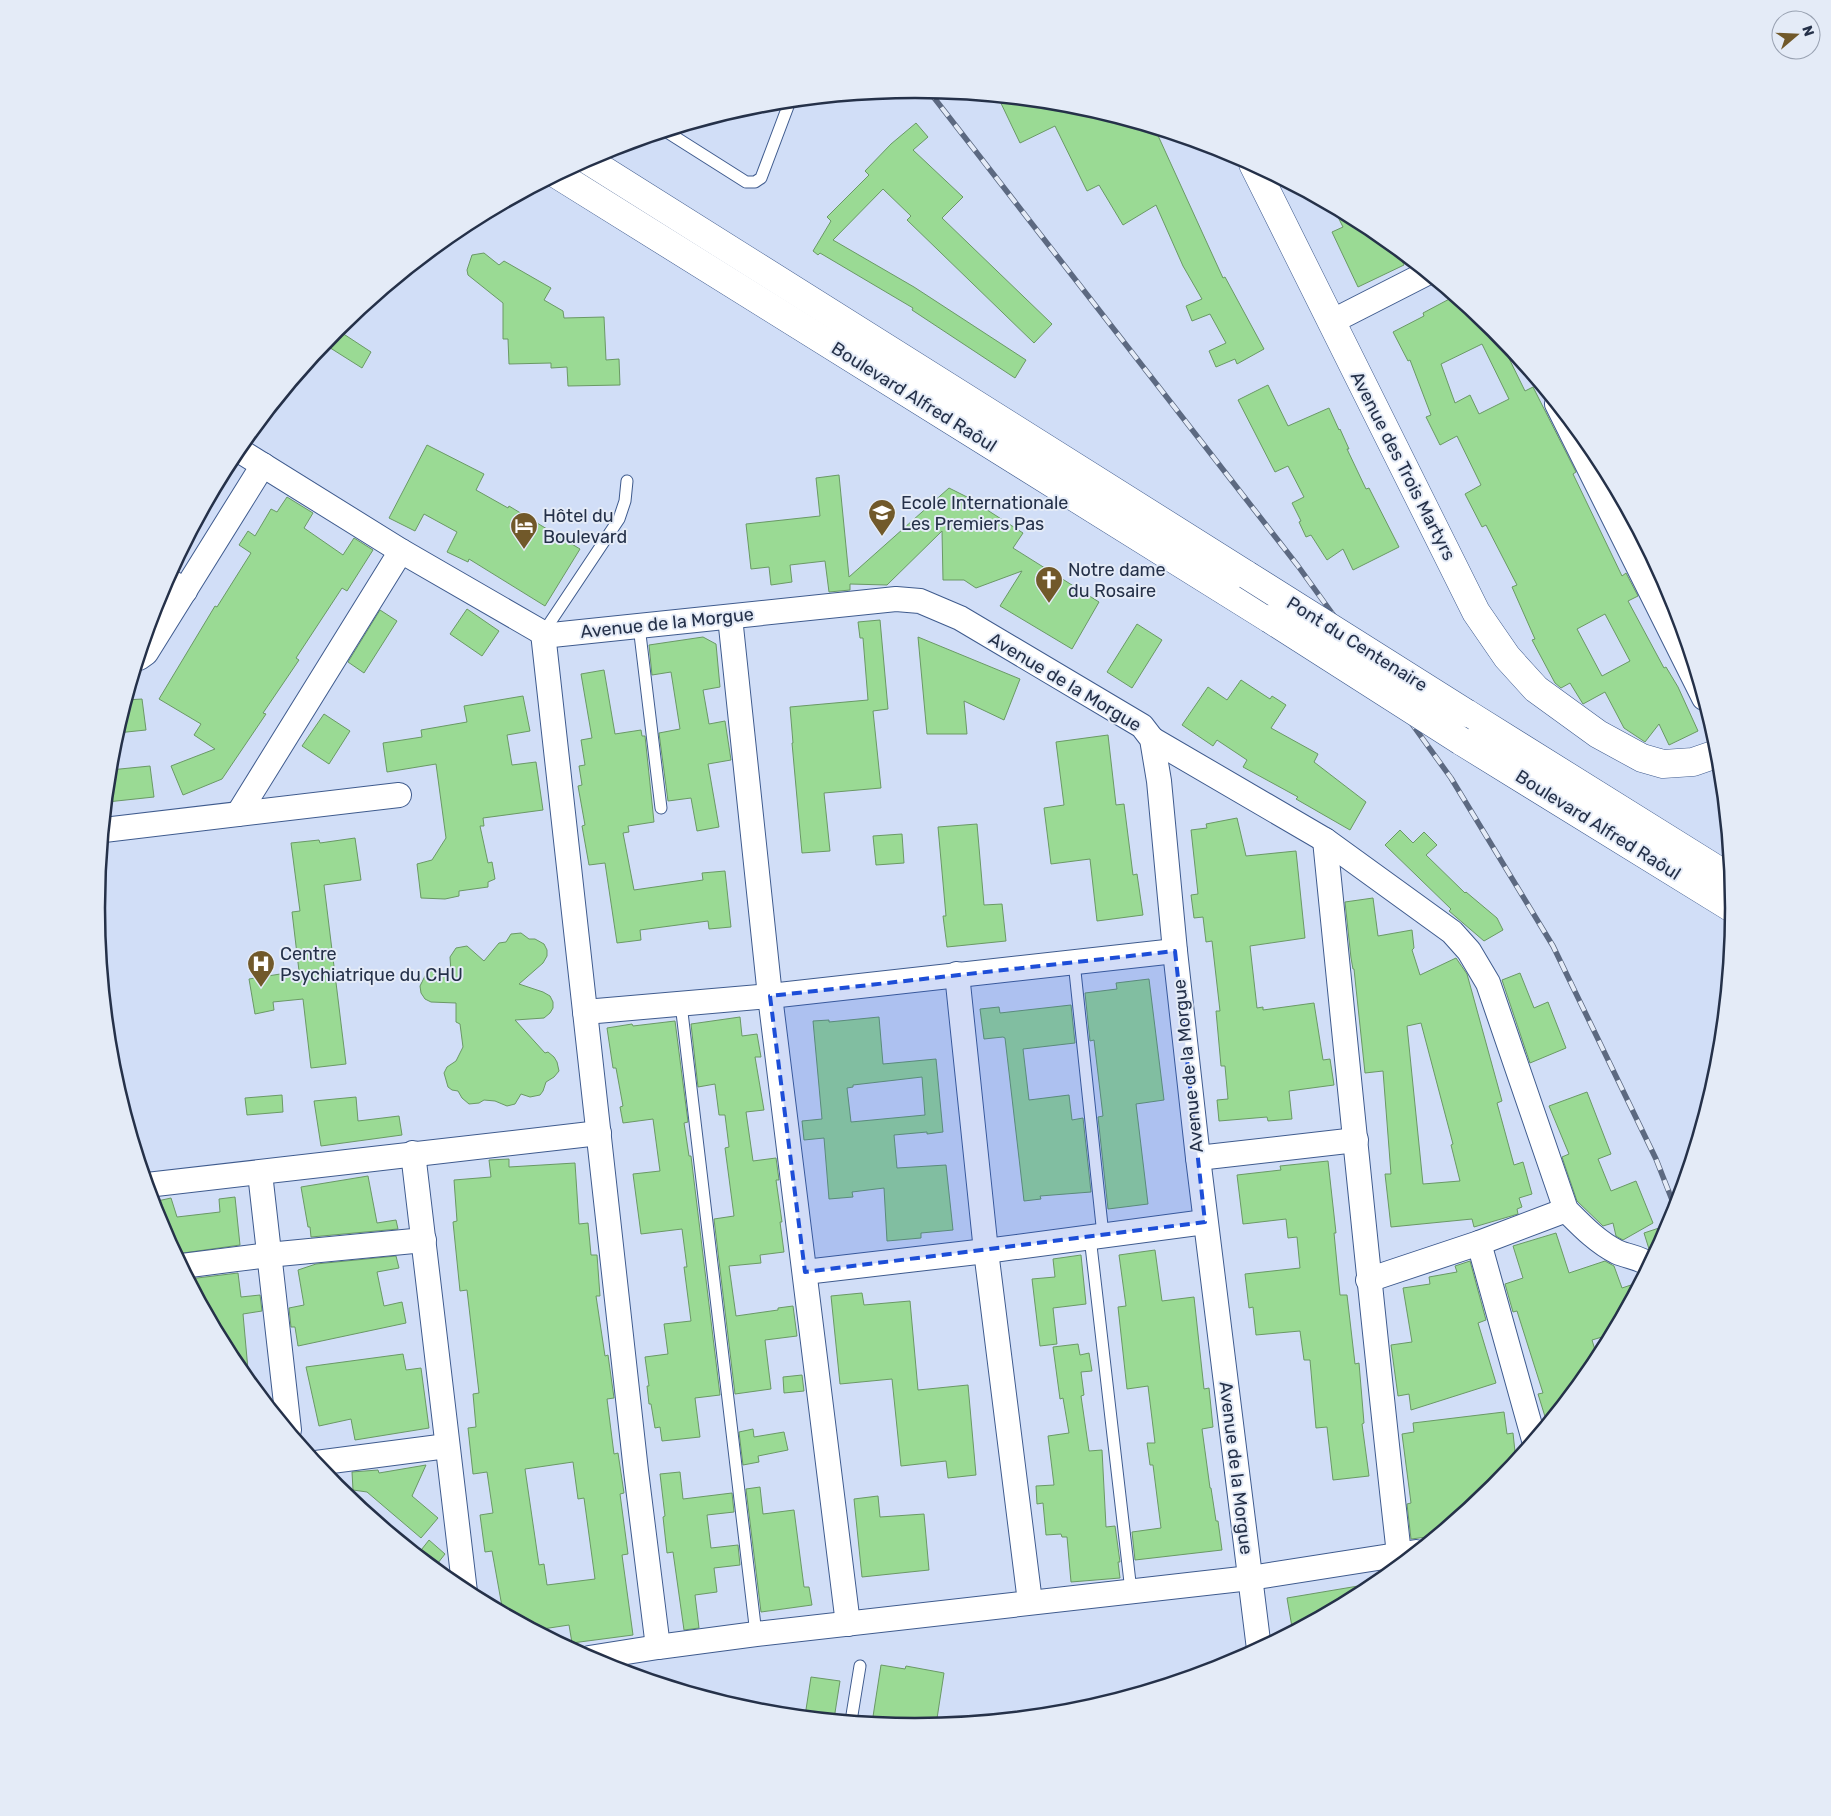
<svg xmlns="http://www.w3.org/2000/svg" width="1831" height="1816" viewBox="0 0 1831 1816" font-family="Rubik,sans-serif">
<rect width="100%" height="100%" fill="#d1def7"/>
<!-- building -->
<g fill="#9ada94" stroke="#6a9965" fill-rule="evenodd">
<polygon points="998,97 1076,105 1155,129 1223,278 1225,277 1264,349 1237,364 1235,359 1216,367 1209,351 1226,343 1210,314 1192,321 1186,306 1202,299 1183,266 1156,205 1123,225 1099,185 1087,191 1055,126 1020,143"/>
<polygon points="916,123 928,137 913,150 963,197 942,218 1052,324 1034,343 907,220 911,216 883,189 833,240 914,287 1026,360 1015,378 912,310 913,308 820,253 818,255 813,251 831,221 827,217 869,175 865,171 891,144"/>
<polygon points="1333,207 1371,227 1396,248 1404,265 1358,287 1332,232 1343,227"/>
<polygon points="484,253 499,265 504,261 551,288 544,300 563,311 564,318 604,317 606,360 619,359 620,385 568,386 567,367 551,368 551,363 509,364 508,339 503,339 503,303 468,275 467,270 472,255"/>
<path d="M1455,296L1495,329L1500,335L1498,336L1525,391L1533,387L1576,472L1573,474L1622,576L1626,573L1638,596L1628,601L1664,668L1666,667L1678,687L1698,731L1669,745L1659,724L1645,742L1624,728L1605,692L1583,704L1570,683L1561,688L1555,683L1532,640L1535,639L1512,587L1517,585L1486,525L1482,527L1465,494L1481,485L1457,436L1440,445L1426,417L1431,415L1410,360L1408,361L1393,332L1424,316L1423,313ZM1482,344L1509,399L1479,414L1470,395L1455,403L1441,364ZM1605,614L1630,661L1602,676L1577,629Z"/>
<polygon points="336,329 371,352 362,368 324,344"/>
<polygon points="1268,385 1288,426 1329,408 1339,430 1340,429 1349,449 1347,449 1366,489 1369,488 1399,547 1353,570 1343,549 1327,560 1311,535 1306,537 1299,522 1301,521 1292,503 1304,497 1288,466 1275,472 1238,400"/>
<polygon points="427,445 484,474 476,490 508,508 509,506 580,549 545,606 469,559 468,562 447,552 457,532 424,514 415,531 389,518"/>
<polygon points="839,475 849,577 949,488 967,497 1023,533 1013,548 1099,602 1072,649 1000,606 1022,571 976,588 964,580 943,580 942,531 887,585 850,584 850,590 829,592 825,561 790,565 792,582 771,585 769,567 751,569 746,524 820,516 816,478"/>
<polygon points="287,497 313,513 304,528 343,555 354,538 373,550 347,591 342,588 296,658 299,660 263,713 266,714 222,779 183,795 171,766 215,749 194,735 201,724 159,699 215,606 217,607 251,553 239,545 248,531 255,536 271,509 277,512"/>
<polygon points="467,609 499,631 482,656 450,634"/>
<polygon points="380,610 397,621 364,673 348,662"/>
<polygon points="880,620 888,709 873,711 881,788 824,793 830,851 802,853 792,743 793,743 790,707 868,700 863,638 860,638 858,622"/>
<polygon points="1137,624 1162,640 1132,688 1107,672"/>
<polygon points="703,637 716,644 720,687 703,690 709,724 725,721 731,760 708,764 719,827 697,831 691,798 668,801 659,733 680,729 671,672 652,675 649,645"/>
<polygon points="918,637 1020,679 1004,720 964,701 967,734 927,734"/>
<polygon points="604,670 615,734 641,730 642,736 645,736 654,822 628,826 629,832 623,833 634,890 703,880 702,873 725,871 731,927 709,929 708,921 640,930 641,940 617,943 605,863 589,865 582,826 585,825 578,786 582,785 579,766 585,765 581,740 592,738 581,674"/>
<polygon points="1241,680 1270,699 1272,696 1286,705 1271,728 1318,754 1314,762 1366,802 1350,830 1296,799 1298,797 1243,767 1247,760 1217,740 1213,746 1182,725 1208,687 1227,700"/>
<polygon points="523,696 530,731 507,735 512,765 536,762 543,810 483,818 484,826 480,826 488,863 492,862 495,879 488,882 488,887 459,891 459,896 445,899 421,898 417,864 432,860 446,838 436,764 387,772 383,743 422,737 421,730 467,722 464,706"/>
<polygon points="142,699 146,730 117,733 126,700"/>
<polygon points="324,714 350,731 329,764 302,746"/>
<polygon points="1108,735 1116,805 1124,804 1133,875 1137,874 1143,915 1097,921 1090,859 1051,864 1044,808 1064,805 1056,742"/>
<polygon points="150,766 154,797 107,802 110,770"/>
<polygon points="1237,818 1246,856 1296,851 1305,938 1250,946 1257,1008 1263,1007 1263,1010 1314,1003 1323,1060 1330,1059 1334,1085 1289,1091 1292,1119 1268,1121 1267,1117 1219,1121 1217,1100 1228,1099 1225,1066 1221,1066 1216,1011 1220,1011 1212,941 1206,942 1203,917 1194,918 1191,895 1198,894 1191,830 1207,828 1206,824"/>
<polygon points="977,824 984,905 1002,904 1006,941 947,947 943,916 946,916 938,827"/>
<polygon points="1400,830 1413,843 1424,832 1437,845 1426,855 1465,893 1466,892 1497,918 1503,930 1484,941 1449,911 1451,909 1385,845"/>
<polygon points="902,834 904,863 876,865 873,836"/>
<polygon points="355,838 361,880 324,885 346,1064 311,1068 303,999 273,1002 274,1010 255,1014 249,979 299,971 292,912 300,911 291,843 319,840 320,843"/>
<path d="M1373,898L1378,936L1412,930L1414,948L1412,950L1420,975L1456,958L1467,974L1502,1101L1497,1103L1514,1165L1523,1162L1532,1194L1519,1198L1522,1207L1517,1209L1518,1214L1474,1227L1472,1219L1391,1227L1385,1174H1391L1383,1071L1365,1073L1354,969H1353L1351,958L1345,902ZM1421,1023L1453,1144L1451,1145L1460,1181L1423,1184L1407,1026Z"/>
<polygon points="521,933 529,939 535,939 544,944 547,950 547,956 543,963 519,984 543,992 550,996 553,1002 553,1008 550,1013 544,1018 515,1020 545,1053 548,1052 554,1057 557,1062 559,1071 554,1077 546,1082 543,1091 540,1095 530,1097 521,1094 515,1104 507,1106 495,1101 484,1100 479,1103 469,1104 462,1098 458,1091 452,1090 448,1087 444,1073 447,1067 456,1061 463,1047 460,1024 456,1022 456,1003 431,1002 425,999 421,993 420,986 426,974 432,971 451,972 450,957 456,948 467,946 484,961 499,943 506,942 511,934"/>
<polygon points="1520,973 1534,1008 1548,1002 1566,1048 1530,1063 1502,980"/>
<polygon points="1149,979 1164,1100 1136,1104 1148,1204 1108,1209 1098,1117 1103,1116 1094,1040 1090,1041 1085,993 1117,989 1116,983"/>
<polygon points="1071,1005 1075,1043 1023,1049 1029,1100 1069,1095 1072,1120 1083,1118 1091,1192 1040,1196 1041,1199 1024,1201 1005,1038 1003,1037 984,1039 980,1009 999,1007 1000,1013"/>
<polygon points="740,1017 742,1036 757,1034 761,1057 755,1057 764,1110 746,1112 753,1161 776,1158 779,1180 776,1180 782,1222 780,1222 784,1252 760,1255 761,1263 729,1266 736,1316 778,1310 778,1308 793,1306 797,1336 765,1340 771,1389 735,1394 714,1219 734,1216 725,1148 729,1147 725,1115 719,1115 715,1084 698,1087 691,1024"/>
<path d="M879,1017L883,1064L936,1059L943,1132L927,1134V1132L894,1135L897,1168L946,1165L953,1230L921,1233V1238L887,1241L884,1188L852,1192L853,1197L829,1199L824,1138L804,1140L802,1121L822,1119L813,1021L829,1020V1022ZM922,1077L925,1115L851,1122L847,1088L853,1087V1085Z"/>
<polygon points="675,1021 688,1122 684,1123 689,1156 691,1156 720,1395 695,1398 700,1437 662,1441 660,1427 655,1428 651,1404 649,1404 647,1386 649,1386 645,1357 668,1354 664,1324 691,1321 684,1267 687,1267 682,1229 641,1234 633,1174 660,1171 653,1119 623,1123 620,1107 623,1106 616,1068 613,1068 607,1028 632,1024 633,1026"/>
<polygon points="1587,1092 1611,1154 1598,1159 1611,1191 1636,1181 1653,1223 1623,1240 1616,1236 1613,1223 1603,1226 1577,1201 1562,1157 1569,1154 1549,1106"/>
<polygon points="282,1095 283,1112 247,1115 245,1098"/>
<polygon points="356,1097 358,1121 399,1116 402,1135 321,1146 314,1101"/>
<path d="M509,1159V1167L575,1163L579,1224L588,1223L591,1255H597L600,1296H596L605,1356L608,1355L614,1398L607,1399L614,1454L618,1453L624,1493L620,1494L628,1554L622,1555L633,1635L572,1643L569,1625L536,1630L503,1612L492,1551L485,1552L480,1515L493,1513L487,1472L473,1474L468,1428L476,1427L473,1394L479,1393L467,1290L460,1291L453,1222L457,1221L454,1180L491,1177L489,1160ZM573,1462L578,1499L584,1498L595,1579L547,1585L544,1564L539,1565L525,1469Z"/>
<polygon points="1328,1161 1336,1233 1334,1233 1340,1295 1347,1295 1355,1364 1359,1363 1364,1423 1362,1424 1369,1476 1333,1480 1327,1427 1316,1428 1310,1360 1304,1360 1300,1331 1256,1335 1253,1307 1249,1308 1245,1274 1300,1268 1297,1237 1288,1238 1286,1219 1243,1224 1237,1175 1281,1170 1280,1166"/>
<polygon points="368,1176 377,1223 396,1220 398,1229 311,1237 310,1227 308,1227 301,1187"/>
<polygon points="235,1197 240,1245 176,1254 159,1221 153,1202 171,1198 177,1217 220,1212 219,1199"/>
<polygon points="1671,1224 1656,1253 1649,1249 1644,1233"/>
<polygon points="1556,1233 1569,1273 1605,1261 1614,1266 1622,1288 1640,1282 1612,1334 1592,1340 1598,1360 1597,1363 1547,1423 1538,1394 1543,1393 1517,1311 1513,1312 1505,1284 1523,1278 1513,1246"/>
<polygon points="1155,1250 1162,1301 1194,1297 1204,1389 1209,1388 1213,1427 1202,1429 1210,1488 1211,1488 1216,1521 1218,1521 1222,1550 1135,1560 1132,1532 1161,1528 1153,1465 1150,1465 1147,1443 1155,1443 1148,1386 1127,1389 1118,1307 1126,1306 1119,1255"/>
<polygon points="1081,1255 1086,1304 1053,1308 1057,1344 1040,1346 1032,1279 1055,1277 1053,1259"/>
<polygon points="396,1256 399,1268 377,1272 384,1306 402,1302 406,1323 298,1346 295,1327 291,1327 289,1308 304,1305 298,1270 316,1264"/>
<polygon points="1470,1261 1486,1320 1478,1323 1496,1383 1411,1410 1409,1394 1398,1396 1391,1345 1412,1342 1403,1288 1430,1284 1429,1277 1457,1272 1455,1266"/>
<polygon points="238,1273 241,1297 260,1295 262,1311 243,1314 249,1381 234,1363 189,1279"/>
<polygon points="862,1293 864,1305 910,1301 918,1390 968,1385 976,1475 948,1478 946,1461 901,1466 892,1379 840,1384 831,1296"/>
<polygon points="1078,1344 1080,1355 1089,1353 1092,1371 1081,1372 1084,1395 1081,1396 1089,1451 1102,1450 1106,1527 1115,1526 1120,1562 1118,1562 1120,1578 1071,1582 1067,1537 1062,1537 1061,1534 1046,1535 1043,1503 1037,1504 1036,1486 1054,1485 1048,1436 1069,1433 1063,1398 1060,1399 1053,1347"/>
<polygon points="403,1354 406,1370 421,1368 429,1428 355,1440 351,1419 319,1426 306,1367"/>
<polygon points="802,1375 804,1391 784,1393 783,1377"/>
<polygon points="1504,1412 1507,1434 1513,1433 1516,1461 1495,1488 1435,1536 1411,1539 1407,1504 1411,1503 1402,1434 1414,1432 1413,1423"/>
<polygon points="753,1429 754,1437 784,1432 788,1450 758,1456 759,1462 743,1465 739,1432"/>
<polygon points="426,1465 412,1496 438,1518 421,1538 367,1492 353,1490 352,1472 378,1470 379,1473"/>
<polygon points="680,1472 683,1499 732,1493 734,1512 707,1515 711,1548 738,1545 740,1565 714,1568 717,1592 695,1595 699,1628 684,1630 673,1552 667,1553 663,1517 665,1516 660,1474"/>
<polygon points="760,1487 763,1514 794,1510 804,1587 809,1587 812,1605 761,1612 746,1489"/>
<polygon points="878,1496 880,1517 924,1514 929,1570 862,1577 854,1499"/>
<polygon points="429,1540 445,1554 434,1568 418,1554"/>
<polygon points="1376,1583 1370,1589 1302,1626 1292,1627 1287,1598"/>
<polygon points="881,1665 905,1669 906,1666 944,1673 936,1725 915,1727 872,1723"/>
<polygon points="811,1677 840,1681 834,1719 805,1716"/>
</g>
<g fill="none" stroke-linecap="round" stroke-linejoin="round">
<defs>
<g id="lane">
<polyline points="667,132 746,182 755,182 761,178 790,101"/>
<polyline points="639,626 661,808"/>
<polyline points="543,633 619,519 625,501 627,481"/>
<polyline points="1074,962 1103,1235"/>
<polyline points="681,1004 756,1634"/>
<polyline points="1090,1237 1131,1591"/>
<polyline points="851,1721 860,1666"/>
</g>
<g id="street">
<polyline points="1331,322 1427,273"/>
<polyline points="1557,404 1704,698"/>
<polyline points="237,449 401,551 543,633 552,635 896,599 920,601 960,618 1142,726 1152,739 1159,781 1175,951 1198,1158 1259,1649"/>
<polyline points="167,579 185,591"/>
<polyline points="730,617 770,996 848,1624"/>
<polyline points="543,633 636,1471 658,1647"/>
<polyline points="139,658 146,653 263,465"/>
<path d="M1152,739L1325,840L1452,932L1469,951L1488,983L1566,1210C1581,1225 1597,1242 1617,1252C1628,1257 1640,1257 1649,1265"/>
<polyline points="238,814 401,551"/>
<polyline points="104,830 399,795"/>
<path d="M1325,840C1349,1078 1372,1316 1399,1554"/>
<polyline points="957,974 986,1251 1030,1602"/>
<polyline points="585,1012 770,996 1175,951"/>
<polyline points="413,1153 465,1592"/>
<polyline points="1198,1158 1356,1140"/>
<polyline points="260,1173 289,1430"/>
<path d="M147,1185C298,1169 448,1149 599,1133"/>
<polyline points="1479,1243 1534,1440"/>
<polyline points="182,1266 268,1255 424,1240"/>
<polyline points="805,1272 986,1251 1205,1222"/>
<polyline points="1368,1280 1479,1243 1566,1210"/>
<polyline points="316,1463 447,1446"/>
<polyline points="589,1658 658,1647 756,1634 1250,1578 1416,1552"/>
</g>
<polyline id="secondary" points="1253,164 1476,612 1507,657 1536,689 1598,734 1642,758 1663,764 1693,762 1719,753"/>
<g id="primary">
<polyline points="586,159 1247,575"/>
<polyline points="558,175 1270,619"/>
<polyline points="1466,713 1732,879"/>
<polyline points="1461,741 1735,910"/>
</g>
</defs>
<!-- lane casing -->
<use href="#lane" stroke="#3f5b8e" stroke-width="13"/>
<!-- street casing -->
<use href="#street" stroke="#3f5b8e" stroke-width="26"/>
<!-- secondary casing -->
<use href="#secondary" stroke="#3f5b8e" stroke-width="29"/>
<!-- primary casing -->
<use href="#primary" stroke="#3f5b8e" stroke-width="29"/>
<!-- lane -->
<use href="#lane" stroke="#fff" stroke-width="11"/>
<!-- street -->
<use href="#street" stroke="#fff" stroke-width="24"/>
<!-- secondary -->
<use href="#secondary" stroke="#fff" stroke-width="28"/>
<!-- primary -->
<use href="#primary" stroke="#fff" stroke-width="28"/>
<defs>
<polyline id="rail" points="928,90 1298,566 1451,778 1553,946 1656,1159 1676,1210"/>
</defs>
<!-- rail casing -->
<use href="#rail" stroke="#5c6981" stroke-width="5.5"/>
<!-- rail -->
<use href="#rail" stroke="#e4ebf7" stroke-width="4" stroke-dasharray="11" stroke-linecap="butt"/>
<defs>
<g id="primary-bridge">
<polyline points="1247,575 1466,713"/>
<polyline points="1270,619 1461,741"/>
</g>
</defs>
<!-- primary-bridge casing -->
<use href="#primary-bridge" stroke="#3f5b8e" stroke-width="29" stroke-linecap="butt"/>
<!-- primary-bridge -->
<use href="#primary-bridge" stroke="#fff" stroke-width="28"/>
</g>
<!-- marked area -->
<path fill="#1d4ed8" fill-opacity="0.2" stroke="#1d4ed8" stroke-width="4" stroke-dasharray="10 6" stroke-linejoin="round" d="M1175,951L1205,1222L805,1272L770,996Z"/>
<!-- icons -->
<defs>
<symbol id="school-pin" viewBox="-11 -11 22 30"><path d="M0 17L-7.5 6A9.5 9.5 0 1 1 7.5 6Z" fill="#71592a" stroke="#e4ebf7"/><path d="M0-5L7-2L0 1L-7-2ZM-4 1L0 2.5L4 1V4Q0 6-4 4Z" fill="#fff"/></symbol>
<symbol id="hotel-pin" viewBox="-11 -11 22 30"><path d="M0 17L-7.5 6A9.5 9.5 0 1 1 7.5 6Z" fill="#71592a" stroke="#e4ebf7"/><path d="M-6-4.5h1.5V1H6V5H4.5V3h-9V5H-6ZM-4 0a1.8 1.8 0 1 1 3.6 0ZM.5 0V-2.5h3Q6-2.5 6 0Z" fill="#fff"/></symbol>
<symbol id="church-pin" viewBox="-11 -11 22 30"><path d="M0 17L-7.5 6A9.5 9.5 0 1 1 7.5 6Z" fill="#71592a" stroke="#e4ebf7"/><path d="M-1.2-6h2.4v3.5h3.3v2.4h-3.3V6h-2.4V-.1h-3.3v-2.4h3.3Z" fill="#fff"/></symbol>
<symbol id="hospital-pin" viewBox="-11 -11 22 30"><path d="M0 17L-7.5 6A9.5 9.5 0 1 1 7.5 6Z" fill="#71592a" stroke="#e4ebf7"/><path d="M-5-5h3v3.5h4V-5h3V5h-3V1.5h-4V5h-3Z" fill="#fff"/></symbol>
</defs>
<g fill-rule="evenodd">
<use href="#school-pin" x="866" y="497" width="32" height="43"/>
<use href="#hotel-pin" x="508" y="510" width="32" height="43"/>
<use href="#church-pin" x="1033" y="564" width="32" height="43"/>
<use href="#hospital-pin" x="245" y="948" width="32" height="43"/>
</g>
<g text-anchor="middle" stroke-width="4" stroke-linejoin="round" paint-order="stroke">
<!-- street labels -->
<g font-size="18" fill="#253149" stroke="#e4ebf7">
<text transform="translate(914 397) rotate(32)" y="6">Boulevard Alfred Raôul</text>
<text transform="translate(1403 466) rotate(63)" y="6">Avenue des Trois Martyrs</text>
<text transform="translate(667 623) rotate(-6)" y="6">Avenue de la Morgue</text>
<text transform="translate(1357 644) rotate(32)" y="6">Pont du Centenaire</text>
<text transform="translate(1065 682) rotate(31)" y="6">Avenue de la Morgue</text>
<text transform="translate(1598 825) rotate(32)" y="6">Boulevard Alfred Raôul</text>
<text transform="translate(1188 1066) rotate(-96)" y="6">Avenue de la Morgue</text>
<text transform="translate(1236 1468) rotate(83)" y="6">Avenue de la Morgue</text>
</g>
<!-- poi labels -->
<g font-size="18" fill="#253149" stroke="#e4ebf7" text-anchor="start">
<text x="901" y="509">Ecole Internationale<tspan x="901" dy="21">Les Premiers Pas</tspan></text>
<text x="543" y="522">Hôtel du<tspan x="543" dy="21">Boulevard</tspan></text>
<text x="1068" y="576">Notre dame<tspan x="1068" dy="21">du Rosaire</tspan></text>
<text x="280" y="960">Centre<tspan x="280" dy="21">Psychiatrique du CHU</tspan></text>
</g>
</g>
<!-- crop -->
<path d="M0 0H1831V1816H0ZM105 908a810 810 0 1 1 1620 0a810 810 0 1 1-1620 0Z" fill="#e4ebf7" fill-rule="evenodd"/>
<path fill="none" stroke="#253149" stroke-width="2.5" d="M105 908a810 810 0 1 1 1620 0a810 810 0 1 1-1620 0Z"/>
<!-- north arrow -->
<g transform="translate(1796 35) rotate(71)"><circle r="24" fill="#e4ebf7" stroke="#98a1b1"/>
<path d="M0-4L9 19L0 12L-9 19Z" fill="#71592a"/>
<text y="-8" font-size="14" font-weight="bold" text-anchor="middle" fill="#253149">N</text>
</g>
</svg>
